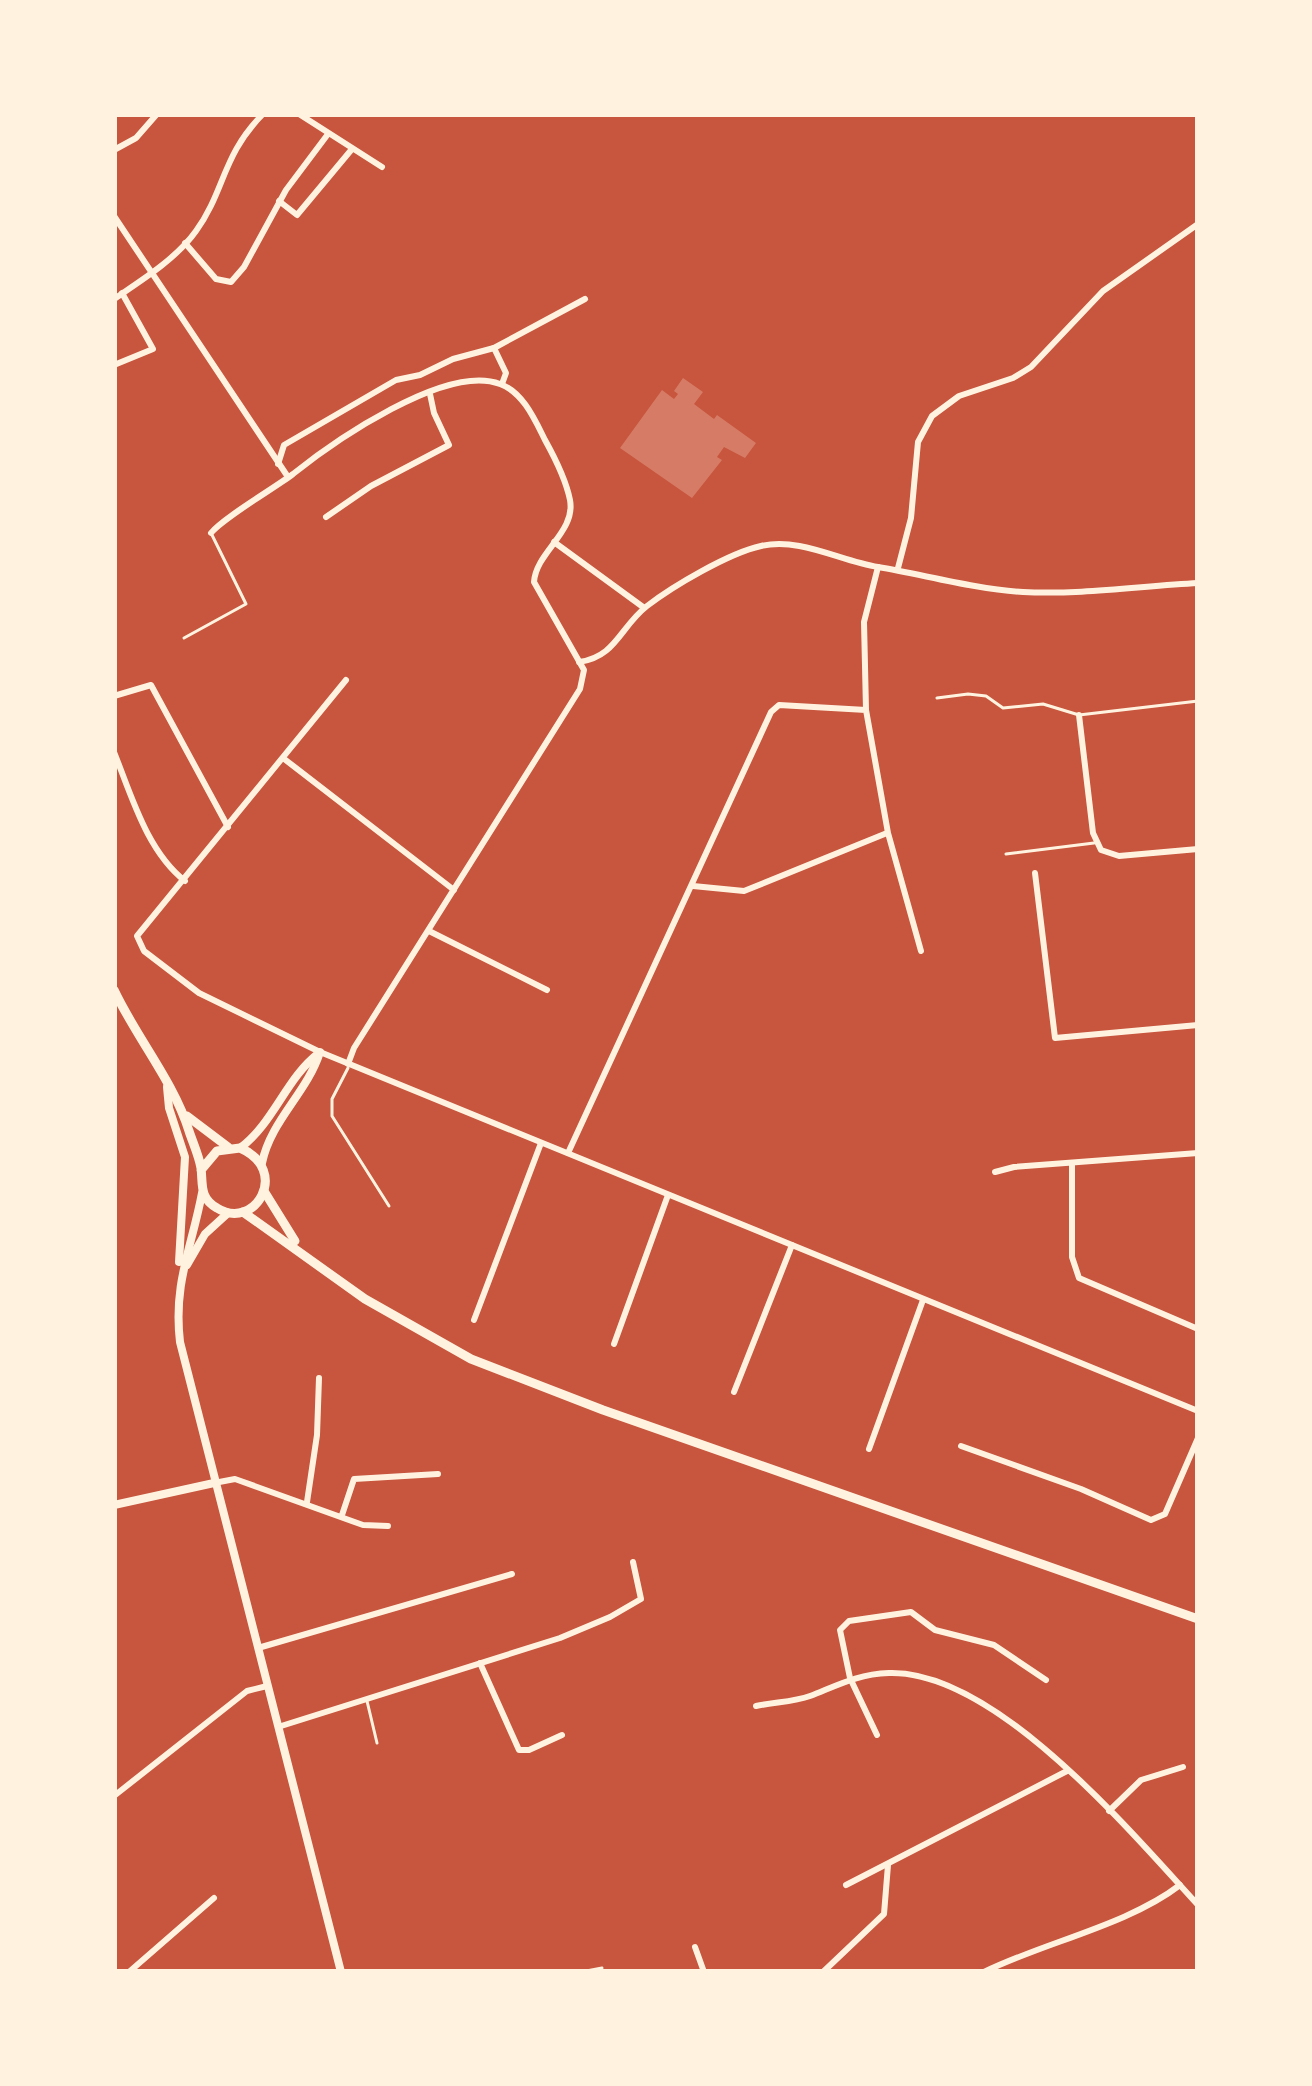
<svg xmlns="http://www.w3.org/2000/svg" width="1312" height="2086" viewBox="0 0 1312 2086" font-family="'Work Sans',sans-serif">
<rect width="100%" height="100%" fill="#c8553d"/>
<!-- building -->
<polygon fill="#d67c66" points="683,378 703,392 694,404 714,419 717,415 756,443 745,458 724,447 717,457 722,460 692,498 620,448 662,390 674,399 678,394 674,391"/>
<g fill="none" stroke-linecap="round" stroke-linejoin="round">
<!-- path -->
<polyline stroke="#fff3e0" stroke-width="3" points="581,1972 602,1968"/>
<!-- service -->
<g stroke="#fff3e0" stroke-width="3">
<polyline points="184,638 246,604 212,535"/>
<polyline points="937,698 968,694 986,696 1003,708 1043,704 1079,715 1198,701"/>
<polyline points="1006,854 1094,843"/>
<polyline points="348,1068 332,1099 332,1116 389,1206"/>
<polyline points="367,1701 377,1743"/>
</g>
<!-- minor -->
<g stroke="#fff3e0" stroke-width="6">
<polyline points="299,114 382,167"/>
<polyline points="114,150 136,138 157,114"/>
<polyline points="279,201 297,215 352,149"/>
<polyline points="114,216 288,477"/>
<polyline points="185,243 216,279 231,282 244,267 286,190 328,134"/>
<path d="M114,299C142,280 176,259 196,231C225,191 222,155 263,114"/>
<polyline points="494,348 585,299"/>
<polyline points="114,365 153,349 122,293"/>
<polyline points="278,464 284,445 396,380 420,375 453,359 494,348 506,373 502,384"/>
<polyline points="326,517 371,486 449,445 434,413 430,394"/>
<path d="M211,533C223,518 273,489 293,474C333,442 446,363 500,384C523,392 535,420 545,440C555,458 566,480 570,500C576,532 536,552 534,582L584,670L580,689L354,1048L348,1064"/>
<polyline points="554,542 643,607"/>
<polyline points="898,568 911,518 918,442 932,416 959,396 1013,378 1031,367 1103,291 1198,224"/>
<path d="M579,662C616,657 620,627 647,606C673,586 729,553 761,546C800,537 840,561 878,567C925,575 975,589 1023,592C1080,595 1141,586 1198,583"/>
<polyline points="346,680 137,936 144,951 199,993 320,1052 1198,1411"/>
<polyline points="114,696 151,685 228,827"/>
<polyline points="866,710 864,622 878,567"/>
<polyline points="1079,715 1093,833 1101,850 1119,856 1198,849"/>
<path d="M114,752C132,797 147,851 185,881"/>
<polyline points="283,758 454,890"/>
<polyline points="1035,873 1055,1038 1198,1025"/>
<polyline points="693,886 744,891 887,833"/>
<polyline points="429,931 547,990"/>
<polyline points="568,1153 771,712 779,705 866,710 888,833 921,951"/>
<polyline points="1072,1164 1072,1257 1079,1278 1198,1329"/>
<polyline points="995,1172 1014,1167 1198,1153"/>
<polyline points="474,1320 541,1143"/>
<polyline points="614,1344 668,1195"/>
<polyline points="734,1392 792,1245"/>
<polyline points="961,1446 1081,1489 1151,1520 1165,1514 1198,1438"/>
<polyline points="869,1449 923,1300"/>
<polyline points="214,1483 235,1479 363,1525 388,1526"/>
<polyline points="307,1502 317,1435 319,1378"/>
<polyline points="342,1515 354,1479 438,1474"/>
<polyline points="258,1648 512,1574"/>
<polyline points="480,1663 519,1750 529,1750 562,1735"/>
<path d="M756,1706C774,1702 794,1702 810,1696C838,1685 858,1674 889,1673C995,1670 1130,1831 1198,1905"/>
<polyline points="278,1727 560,1638 610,1617 641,1599 633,1562"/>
<polyline points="877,1735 850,1678 840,1630 849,1621 911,1612 935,1630 994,1645 1046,1680"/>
<polyline points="114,1796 247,1691 267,1686"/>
<polyline points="1109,1811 1141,1780 1183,1767"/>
<polyline points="846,1885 1067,1771"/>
<polyline points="695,1947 704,1972"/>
<polyline points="129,1972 214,1898"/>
<polyline points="823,1972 884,1914 888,1865"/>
<path d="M984,1972C1045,1942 1128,1925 1180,1885"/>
</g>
<!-- tertiary -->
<polyline stroke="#fff3e0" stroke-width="8" points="114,1505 214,1483"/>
<!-- secondary -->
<g stroke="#fff3e0" stroke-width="8">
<polyline points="167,1087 169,1108 185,1157 179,1262"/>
<path d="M240,1148C274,1123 286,1078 319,1053"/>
<path d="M262,1163C271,1120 307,1093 320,1052"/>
<path d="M202,1193C192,1247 173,1283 180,1342L341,1972"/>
<polyline points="187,1265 205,1234 228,1213"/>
</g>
<!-- primary -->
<g stroke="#fff3e0" stroke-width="9">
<path d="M114,990C136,1037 174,1082 189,1131C193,1143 199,1156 201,1168C203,1184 199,1198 217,1208C255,1232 291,1170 240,1148L217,1151L201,1170"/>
<polyline points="187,1116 228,1147"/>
<polyline points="264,1191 295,1241"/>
<polyline points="243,1212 365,1299 471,1359 603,1410 1198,1619"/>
</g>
</g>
<!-- border -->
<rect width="1312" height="2086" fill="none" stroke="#fff3e0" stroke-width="234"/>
</svg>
